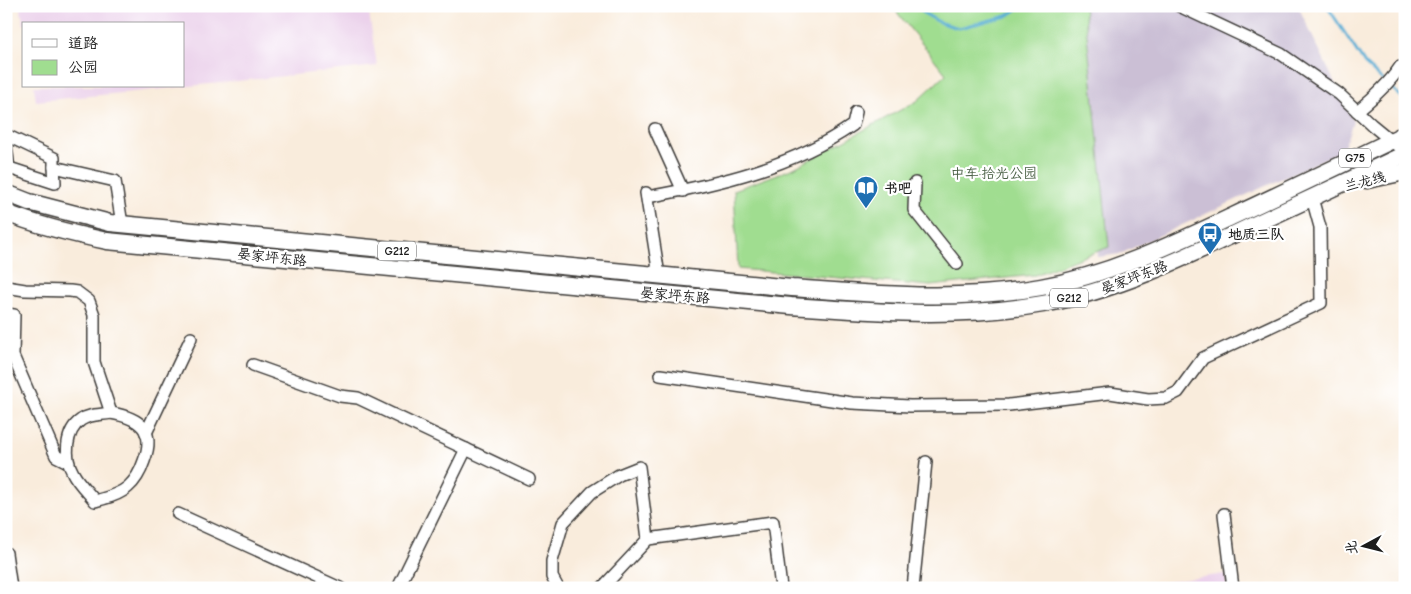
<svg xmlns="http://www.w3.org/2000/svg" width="1411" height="594" viewBox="0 0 1411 594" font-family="'Comic Neue','LXGW WenKai TC',sans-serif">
<rect width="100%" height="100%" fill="#fff"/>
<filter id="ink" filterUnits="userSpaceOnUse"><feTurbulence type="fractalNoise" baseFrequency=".02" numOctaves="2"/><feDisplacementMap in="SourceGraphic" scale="10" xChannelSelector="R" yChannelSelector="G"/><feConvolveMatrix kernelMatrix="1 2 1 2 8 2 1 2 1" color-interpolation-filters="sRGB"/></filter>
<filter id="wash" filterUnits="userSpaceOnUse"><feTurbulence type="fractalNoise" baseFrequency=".0096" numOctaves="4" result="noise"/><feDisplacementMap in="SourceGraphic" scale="20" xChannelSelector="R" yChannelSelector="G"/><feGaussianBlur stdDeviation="1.12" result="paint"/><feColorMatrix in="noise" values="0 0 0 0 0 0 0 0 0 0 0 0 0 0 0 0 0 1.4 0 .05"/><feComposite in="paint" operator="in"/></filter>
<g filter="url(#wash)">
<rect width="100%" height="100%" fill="#f9ecdc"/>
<!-- built -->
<g fill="#ebd1eb">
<polygon points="20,6 368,6 377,66 144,91 36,101 34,86 184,86 184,24 24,24 24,26"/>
<polygon points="1225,574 1227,588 1124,588"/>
</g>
<!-- industrial -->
<polygon fill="#cbbfd5" points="1074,6 1298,6 1353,121 1343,150 1120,254 1098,257 1078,8"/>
<!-- green -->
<polygon fill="#a0dd90" stroke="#5e7c56" points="892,6 1084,6 1109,247 1035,275 930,286 738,269 734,190 794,168 917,101 946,74"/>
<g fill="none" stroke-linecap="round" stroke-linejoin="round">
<!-- stream -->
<g stroke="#59aed5" stroke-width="3">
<polyline points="918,6 925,14 941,23 959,28 1007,16 1022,6"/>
<polyline points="1327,6 1365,64 1405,100"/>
</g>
</g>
</g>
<g filter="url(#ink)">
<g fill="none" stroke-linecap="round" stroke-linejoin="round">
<defs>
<g id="minor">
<polyline points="1179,6 1281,54 1339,94 1372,125 1405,152"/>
<path d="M1357,111C1373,98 1389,84 1400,67"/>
<polyline points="655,129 683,191"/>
<polyline points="6,135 54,158 54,167 115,181 122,224"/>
<polyline points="6,145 9,169"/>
<polyline points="6,167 55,183 54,167"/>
<polyline points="915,183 914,210 957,264"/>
<polyline points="646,193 659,275"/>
<path d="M647,197C719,184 792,167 853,125L856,112"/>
<polyline points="6,287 25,290 70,291 77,292 89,301 94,315 94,362 111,413"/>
<polyline points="6,314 14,315 13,356 56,456 68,462"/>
<polyline points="253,365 340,396 358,398 529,479"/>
<polyline points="660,375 852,403 910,406 1009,405 1110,393 1148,399 1166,398 1178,392 1203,358 1321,303 1320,227 1312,198"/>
<path d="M111,413C140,418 156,430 144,461C141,470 135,481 128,487C119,495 106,498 95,501C88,492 78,483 73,473C64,458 65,431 81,420C89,414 101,415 111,413Z"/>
<polyline points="146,433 191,338"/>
<polyline points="178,514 340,588"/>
<polyline points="1224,514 1233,588"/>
<polyline points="6,553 11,588"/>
<polyline points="398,588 466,449"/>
<polyline points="558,588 552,577 552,561 563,523 592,492 619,475 639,467 648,539"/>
<polyline points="602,588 648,539 773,522 781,588"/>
<polyline points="913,588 926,462"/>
</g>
<g id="highway">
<polyline points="1367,180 1405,172"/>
<path d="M6,193L29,202L110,223L792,288C877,294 956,302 1041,287C1108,275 1169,246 1231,217C1289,190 1347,162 1405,134"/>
<path d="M6,213C39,226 73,234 107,241L791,306C877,312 957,319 1043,304C1115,291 1182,259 1247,228C1300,203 1353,179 1405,154"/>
</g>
</defs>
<!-- minor casing -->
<use href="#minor" stroke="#3d3b39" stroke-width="14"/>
<!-- highway casing -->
<use href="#highway" stroke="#3d3b39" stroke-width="19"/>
<!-- minor -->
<use href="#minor" stroke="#fff" stroke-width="11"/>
<!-- highway -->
<use href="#highway" stroke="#fff" stroke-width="16"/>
</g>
</g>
<!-- icons -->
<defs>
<symbol id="library-pin" viewBox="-11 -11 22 30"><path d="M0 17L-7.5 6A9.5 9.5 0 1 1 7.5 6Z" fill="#1f6fb2" stroke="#fff"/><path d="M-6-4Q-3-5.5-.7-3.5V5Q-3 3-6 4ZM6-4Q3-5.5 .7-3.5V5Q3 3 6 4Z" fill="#fff"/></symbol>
<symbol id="bus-pin" viewBox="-11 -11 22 30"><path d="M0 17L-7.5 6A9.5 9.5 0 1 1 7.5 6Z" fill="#1f6fb2" stroke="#fff"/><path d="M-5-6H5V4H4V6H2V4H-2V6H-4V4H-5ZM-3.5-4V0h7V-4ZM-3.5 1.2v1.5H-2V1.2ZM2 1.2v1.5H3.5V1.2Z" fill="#fff"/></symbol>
</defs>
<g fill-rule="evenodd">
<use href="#library-pin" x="852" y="174" width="28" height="38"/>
<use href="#bus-pin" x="1196" y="220" width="28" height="38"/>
</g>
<g text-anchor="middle" stroke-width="4.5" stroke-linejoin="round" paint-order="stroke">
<!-- shield labels -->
<g fill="#fff" stroke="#606060" stroke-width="1">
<rect x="1339" y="148.5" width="32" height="19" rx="4"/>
<rect x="378" y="241.5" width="38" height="19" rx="4"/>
<rect x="1050" y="288.5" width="38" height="19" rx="4"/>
</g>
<g font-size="12" font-weight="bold" fill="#1c1c1c">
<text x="1355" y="162">G75</text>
<text x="397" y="255">G212</text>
<text x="1069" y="302">G212</text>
</g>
<!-- park labels -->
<g font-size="14" fill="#4a6045" stroke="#fff">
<text x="994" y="178">中车·拾光公园</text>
</g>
<!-- street labels -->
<g font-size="14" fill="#1c1c1c" stroke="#fff">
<text transform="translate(1365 181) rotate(-14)" y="5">兰龙线</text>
<text transform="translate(272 257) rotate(6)" y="5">晏家坪东路</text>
<text transform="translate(1134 277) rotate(-21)" y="5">晏家坪东路</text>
<text transform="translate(675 295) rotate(5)" y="5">晏家坪东路</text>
</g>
<!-- poi labels -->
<g font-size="14" font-weight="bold" fill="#1c1c1c" stroke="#fff" text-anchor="start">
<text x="884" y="193">书吧</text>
<text x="1228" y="239">地质三队</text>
</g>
</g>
<!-- margin -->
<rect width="1411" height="594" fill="none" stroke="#fff" stroke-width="25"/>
<!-- legend -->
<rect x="22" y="22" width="162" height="65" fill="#ffffff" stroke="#a4a4a4"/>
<rect x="32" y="39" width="25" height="8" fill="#ffffff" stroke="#a4a4a4"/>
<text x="68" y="48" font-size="15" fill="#1c1c1c">道路</text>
<rect x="32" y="60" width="25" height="15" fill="#a0dd90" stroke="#a4a4a4"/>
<text x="68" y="72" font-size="15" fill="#1c1c1c">公园</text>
<!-- north arrow -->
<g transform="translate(1364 546) rotate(263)" stroke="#ffffff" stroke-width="4" paint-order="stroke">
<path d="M0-4L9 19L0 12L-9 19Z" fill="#1c1c1c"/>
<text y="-8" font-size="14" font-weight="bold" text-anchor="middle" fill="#1c1c1c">北</text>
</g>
</svg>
